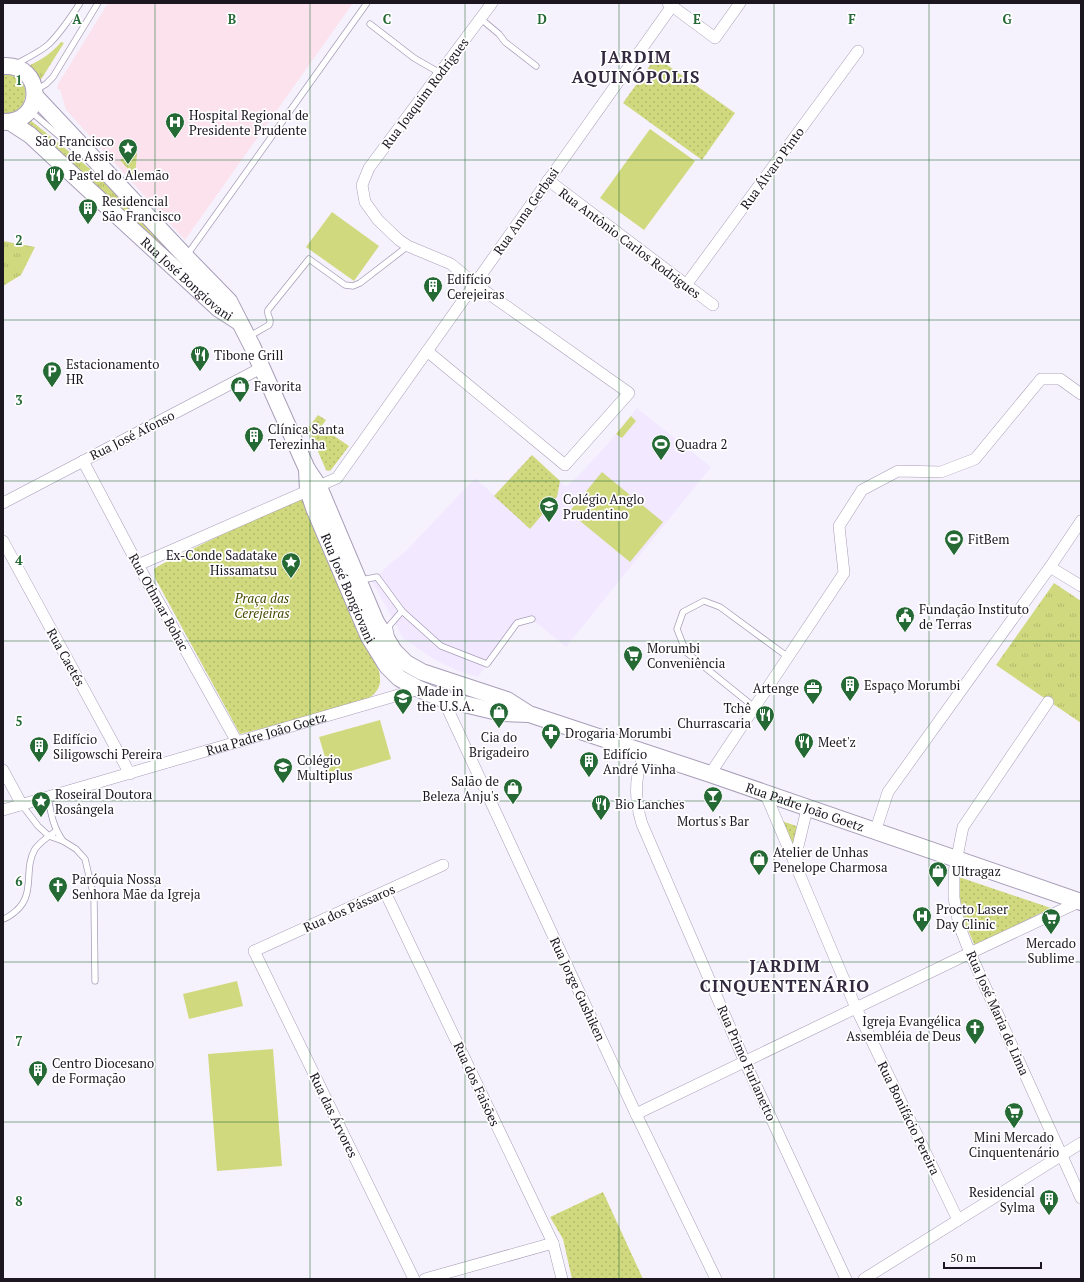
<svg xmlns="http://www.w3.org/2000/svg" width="1084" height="1282" viewBox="0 0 1084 1282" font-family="'PT Serif',serif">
<defs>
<pattern id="grass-tufts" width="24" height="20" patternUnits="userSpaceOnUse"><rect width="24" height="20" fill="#d1d97f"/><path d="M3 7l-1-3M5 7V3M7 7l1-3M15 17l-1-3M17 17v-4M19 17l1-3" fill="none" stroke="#b3ba6d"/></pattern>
<pattern id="park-dots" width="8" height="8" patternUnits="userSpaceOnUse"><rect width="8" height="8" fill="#d1d97f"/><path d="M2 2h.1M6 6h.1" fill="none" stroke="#b3ba6d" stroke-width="1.8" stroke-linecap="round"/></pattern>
</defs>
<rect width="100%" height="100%" fill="#f6f2fd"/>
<!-- built -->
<polygon fill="#f2e8ff" points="637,408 711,467 566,647 532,619 517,623 478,677 461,672 435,660 403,638 372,581 391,563 406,551 475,478 494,495 532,455 566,487 578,476 604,448"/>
<!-- medical -->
<polygon fill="#fbe2ed" points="108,3 353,3 185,240 66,110 60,89 57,89 58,84"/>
<!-- grass -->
<g fill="url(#grass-tufts)">
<path d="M61,42L64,43L40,81L35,71L28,66C41,60 52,53 61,42Z"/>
<polygon points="29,119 104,180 221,305 22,124"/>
<polygon points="137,152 135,177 120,160"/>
<polygon points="3,241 35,247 21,275 3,286"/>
<polygon points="1054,583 1081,601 1081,723 996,665"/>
</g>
<!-- park -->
<g fill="url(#park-dots)">
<polygon points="656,57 735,113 702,160 623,103"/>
<path d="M3,74C7,74 12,74 16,76C30,84 28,107 13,112C10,113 6,113 3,113Z"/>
<polygon points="318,415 326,420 321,427 349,446 331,470 329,471 326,470 308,428"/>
<polygon points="532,455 560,481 557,497 530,529 494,496"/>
<path d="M302,495L379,671C381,680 381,687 374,694C363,705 330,711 314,715C289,722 265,728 240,734L155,578L154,569L162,564Z"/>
<polygon points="782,821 799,827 793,846"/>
<polygon points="959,877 1051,908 975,946 965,923 960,898"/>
<polygon points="603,1192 643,1279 572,1279 563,1239 550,1217"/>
</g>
<!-- pitch -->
<g fill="#d1d97f">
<polygon points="650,129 695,161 644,230 600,198"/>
<polygon points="332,212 379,246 354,281 306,247"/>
<polygon points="631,416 636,421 622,438 616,434"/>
<polygon points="602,472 663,522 630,562 569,512"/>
<polygon points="380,720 391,759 331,777 319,737"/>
<polygon points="237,981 243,1006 189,1019 183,994"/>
<polygon points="273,1049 282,1166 217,1171 208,1054"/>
</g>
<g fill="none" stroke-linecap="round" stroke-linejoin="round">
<defs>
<g id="lane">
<polyline points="481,19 499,34 505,42 536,66"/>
<polyline points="370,24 414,58 440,73"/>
<path d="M16,64C27,58 40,52 49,44C61,32 71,17 80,3"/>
<polyline points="36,90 46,84 53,77 98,3"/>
<polyline points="30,111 78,152"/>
<polyline points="187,255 367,3"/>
<path d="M250,336L269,325C273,319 266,316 268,310L309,259L345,285L353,286L360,283L408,246"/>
<polyline points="361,580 377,577 402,611 389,626 391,635"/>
<polyline points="402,611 441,646 487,664 517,623 532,619"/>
<polyline points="754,707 686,652 677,629 683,612 704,601 720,607 788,657"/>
<path d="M22,805L38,826L49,836L63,841C53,827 51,814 48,797"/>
<polyline points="63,841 76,849 85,859 94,897 95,981"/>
<path d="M3,919C8,918 12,914 16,911C36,894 23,869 35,849C40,842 49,836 56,831"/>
</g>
<g id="street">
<polyline points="668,3 715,38 740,3"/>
<polyline points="548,180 713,305"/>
<polyline points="686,285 858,51"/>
<polyline points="427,351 565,465 629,393 475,284 451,264 408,246 399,240 378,220 365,202 362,185 369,168 492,3"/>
<polyline points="83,461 138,565 237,742"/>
<polyline points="3,503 261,368"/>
<polyline points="3,541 130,774"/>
<polyline points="138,565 337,478 672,6"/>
<polyline points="1050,567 1081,586"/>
<polyline points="443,699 636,1114 716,1279"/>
<polyline points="1048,702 963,827 954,872 954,898 959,925 970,953 1081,1198"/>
<path d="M645,753C642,760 639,767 638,774C635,790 637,808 642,824L745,1062L846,1279"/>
<polyline points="3,770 22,805"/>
<polyline points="710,774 844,573 839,526 862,490 898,471 941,472 975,459 1041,379 1060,379 1081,394"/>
<polyline points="766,795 856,1008 958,1220"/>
<path id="s1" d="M3,810L419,689"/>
<polyline points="875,832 888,792 1050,567 1081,521"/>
<polyline points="797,864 798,846 807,809"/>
<polyline points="385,892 553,1243 562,1279"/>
<polyline points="636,1114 970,953 1081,901"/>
<polyline points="414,1279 254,951 443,865"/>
<polyline points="425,1279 553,1243"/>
<polyline points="864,1279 1081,1143"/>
</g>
<g id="secondary">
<path d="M3,66C44,63 46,123 3,122"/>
<path id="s2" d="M35,96L186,257L229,301L252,346L307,469L319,487L376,622L394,651L406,663L422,672L507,700L529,714L710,774L1081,902"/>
<path id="s3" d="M10,122L30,135L87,188L219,309L239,322"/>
<path id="s4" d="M307,469L308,490L314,508L369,637L387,666L399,678L419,689L443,699L502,713L528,714"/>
</g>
</defs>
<!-- lane casing -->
<use href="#lane" stroke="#a89db8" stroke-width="7"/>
<!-- street casing -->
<use href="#street" stroke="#a89db8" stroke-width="12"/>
<!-- secondary casing -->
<use href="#secondary" stroke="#a89db8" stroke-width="18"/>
<!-- lane -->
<use href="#lane" stroke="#fff" stroke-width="5.5"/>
<!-- street -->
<use href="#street" stroke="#fff" stroke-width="11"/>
<!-- secondary -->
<use href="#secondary" stroke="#fff" stroke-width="16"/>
</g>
<!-- grid -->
<path fill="none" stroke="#256935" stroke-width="1" stroke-opacity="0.55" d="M155,3V1279M310,3V1279M465,3V1279M619,3V1279M774,3V1279M929,3V1279M3,160H1081M3,320H1081M3,481H1081M3,641H1081M3,801H1081M3,962H1081M3,1122H1081"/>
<!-- icons -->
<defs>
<symbol id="hospital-pin" viewBox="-11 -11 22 30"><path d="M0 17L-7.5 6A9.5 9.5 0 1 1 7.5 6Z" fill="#256935" stroke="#fff"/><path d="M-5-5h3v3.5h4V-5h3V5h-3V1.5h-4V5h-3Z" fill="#fff"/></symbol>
<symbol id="sight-pin" viewBox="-11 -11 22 30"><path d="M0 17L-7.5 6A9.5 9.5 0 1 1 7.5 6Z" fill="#256935" stroke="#fff"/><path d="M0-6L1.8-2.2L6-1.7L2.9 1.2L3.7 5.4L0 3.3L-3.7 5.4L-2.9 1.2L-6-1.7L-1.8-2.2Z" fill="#fff"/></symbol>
<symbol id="restaurant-pin" viewBox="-11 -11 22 30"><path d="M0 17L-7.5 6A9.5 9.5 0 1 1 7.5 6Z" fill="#256935" stroke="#fff"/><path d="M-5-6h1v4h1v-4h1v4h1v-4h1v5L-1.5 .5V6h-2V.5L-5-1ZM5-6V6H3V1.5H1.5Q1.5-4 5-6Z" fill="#fff"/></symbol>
<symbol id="building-pin" viewBox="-11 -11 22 30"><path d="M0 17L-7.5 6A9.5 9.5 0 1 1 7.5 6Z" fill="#256935" stroke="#fff"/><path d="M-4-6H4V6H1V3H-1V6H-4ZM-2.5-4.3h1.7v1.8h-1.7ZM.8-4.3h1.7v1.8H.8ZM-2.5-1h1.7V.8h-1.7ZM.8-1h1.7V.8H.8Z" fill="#fff"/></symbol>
<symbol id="parking-pin" viewBox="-11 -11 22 30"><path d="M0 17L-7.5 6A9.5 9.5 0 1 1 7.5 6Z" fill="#256935" stroke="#fff"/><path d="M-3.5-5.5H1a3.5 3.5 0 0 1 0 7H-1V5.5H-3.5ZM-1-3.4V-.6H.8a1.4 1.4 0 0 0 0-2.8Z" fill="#fff"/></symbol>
<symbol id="shop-pin" viewBox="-11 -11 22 30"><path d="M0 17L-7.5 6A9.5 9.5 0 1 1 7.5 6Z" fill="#256935" stroke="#fff"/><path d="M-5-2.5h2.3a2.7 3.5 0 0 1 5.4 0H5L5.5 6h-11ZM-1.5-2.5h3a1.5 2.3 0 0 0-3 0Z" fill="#fff"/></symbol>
<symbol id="stadium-pin" viewBox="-11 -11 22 30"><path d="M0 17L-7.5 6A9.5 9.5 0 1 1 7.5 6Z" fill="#256935" stroke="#fff"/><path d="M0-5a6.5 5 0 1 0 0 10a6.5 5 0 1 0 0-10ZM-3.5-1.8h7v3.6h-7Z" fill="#fff"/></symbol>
<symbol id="school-pin" viewBox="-11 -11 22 30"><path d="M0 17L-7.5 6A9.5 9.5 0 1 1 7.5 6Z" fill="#256935" stroke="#fff"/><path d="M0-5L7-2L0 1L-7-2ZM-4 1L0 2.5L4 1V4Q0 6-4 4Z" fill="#fff"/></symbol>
<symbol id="civic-pin" viewBox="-11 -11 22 30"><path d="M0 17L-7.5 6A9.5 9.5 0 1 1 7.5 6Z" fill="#256935" stroke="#fff"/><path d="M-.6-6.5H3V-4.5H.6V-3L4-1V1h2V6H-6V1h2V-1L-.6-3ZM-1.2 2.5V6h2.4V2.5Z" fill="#fff"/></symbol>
<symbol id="supermarket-pin" viewBox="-11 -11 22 30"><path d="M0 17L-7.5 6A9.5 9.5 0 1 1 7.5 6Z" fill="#256935" stroke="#fff"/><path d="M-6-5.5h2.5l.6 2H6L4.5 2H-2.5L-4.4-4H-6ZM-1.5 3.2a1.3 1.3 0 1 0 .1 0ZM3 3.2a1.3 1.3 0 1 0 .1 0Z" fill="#fff"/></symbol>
<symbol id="office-pin" viewBox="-11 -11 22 30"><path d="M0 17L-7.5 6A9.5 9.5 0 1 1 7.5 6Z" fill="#256935" stroke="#fff"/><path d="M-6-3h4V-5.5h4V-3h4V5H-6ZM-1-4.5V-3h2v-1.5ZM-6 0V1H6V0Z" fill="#fff"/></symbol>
<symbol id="pharmacy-pin" viewBox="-11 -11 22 30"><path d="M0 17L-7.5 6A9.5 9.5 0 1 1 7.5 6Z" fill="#256935" stroke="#fff"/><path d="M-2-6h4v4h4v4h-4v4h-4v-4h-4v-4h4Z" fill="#fff"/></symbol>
<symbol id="bar-pin" viewBox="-11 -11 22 30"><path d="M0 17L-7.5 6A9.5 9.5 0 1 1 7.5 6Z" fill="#256935" stroke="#fff"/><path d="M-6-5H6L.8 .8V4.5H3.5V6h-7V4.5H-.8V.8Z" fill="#fff"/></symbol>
<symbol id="church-pin" viewBox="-11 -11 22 30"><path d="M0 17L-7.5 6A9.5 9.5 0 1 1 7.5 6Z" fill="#256935" stroke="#fff"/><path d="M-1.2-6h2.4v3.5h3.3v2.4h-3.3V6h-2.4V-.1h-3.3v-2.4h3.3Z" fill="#fff"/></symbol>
</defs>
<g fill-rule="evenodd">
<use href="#hospital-pin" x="164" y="111" width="22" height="30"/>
<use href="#sight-pin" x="117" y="137" width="22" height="30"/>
<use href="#restaurant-pin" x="44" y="164" width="22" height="30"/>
<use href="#building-pin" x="77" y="197" width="22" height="30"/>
<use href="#building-pin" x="422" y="275" width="22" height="30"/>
<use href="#restaurant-pin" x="189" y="344" width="22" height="30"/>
<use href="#parking-pin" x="41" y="360" width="22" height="30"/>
<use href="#shop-pin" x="229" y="375" width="22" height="30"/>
<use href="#building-pin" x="243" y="425" width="22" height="30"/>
<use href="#stadium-pin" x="650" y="433" width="22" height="30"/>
<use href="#school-pin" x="538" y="495" width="22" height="30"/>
<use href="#stadium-pin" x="943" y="528" width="22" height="30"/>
<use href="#sight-pin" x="280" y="551" width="22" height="30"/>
<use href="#civic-pin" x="894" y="605" width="22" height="30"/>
<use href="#supermarket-pin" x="622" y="644" width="22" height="30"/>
<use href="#building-pin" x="839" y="674" width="22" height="30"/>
<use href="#office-pin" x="802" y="677" width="22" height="30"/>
<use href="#school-pin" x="392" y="687" width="22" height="30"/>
<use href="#shop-pin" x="488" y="701" width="22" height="30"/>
<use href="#restaurant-pin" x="754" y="704" width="22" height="30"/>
<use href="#pharmacy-pin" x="540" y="722" width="22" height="30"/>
<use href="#restaurant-pin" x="793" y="731" width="22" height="30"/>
<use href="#building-pin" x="28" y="735" width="22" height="30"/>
<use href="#building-pin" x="578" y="750" width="22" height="30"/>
<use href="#school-pin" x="272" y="756" width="22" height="30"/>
<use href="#shop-pin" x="502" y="777" width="22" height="30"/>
<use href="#bar-pin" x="702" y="785" width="22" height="30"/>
<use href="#sight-pin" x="30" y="790" width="22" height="30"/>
<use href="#restaurant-pin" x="590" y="793" width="22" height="30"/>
<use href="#shop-pin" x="748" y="848" width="22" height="30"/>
<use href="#shop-pin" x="927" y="860" width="22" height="30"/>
<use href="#church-pin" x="47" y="875" width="22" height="30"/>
<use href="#hospital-pin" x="911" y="905" width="22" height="30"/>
<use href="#supermarket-pin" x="1040" y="907" width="22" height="30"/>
<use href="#church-pin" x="964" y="1017" width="22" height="30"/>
<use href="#building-pin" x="27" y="1059" width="22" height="30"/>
<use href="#supermarket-pin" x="1003" y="1101" width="22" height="30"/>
<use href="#building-pin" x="1038" y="1188" width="22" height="30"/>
</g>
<g text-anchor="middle" stroke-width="3.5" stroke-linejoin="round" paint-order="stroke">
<!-- street labels -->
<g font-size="13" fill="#1b1620" stroke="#fff">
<text transform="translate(425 93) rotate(-53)" y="5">Rua Joaquim Rodrigues</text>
<text transform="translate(772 168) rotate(-54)" y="5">Rua Álvaro Pinto</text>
<text transform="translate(526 211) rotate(-55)" y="5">Rua Anna Gerbasi</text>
<text transform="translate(630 243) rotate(37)" y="5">Rua Antônio Carlos Rodrigues</text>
<text dy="5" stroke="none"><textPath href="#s3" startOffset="237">Rua José Bongiovani</textPath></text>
<text transform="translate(132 435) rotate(-27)" y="5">Rua José Afonso</text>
<text dy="5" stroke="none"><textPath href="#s4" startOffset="127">Rua José Bongiovani</textPath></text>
<text transform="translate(159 602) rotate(61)" y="5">Rua Othmar Bohac</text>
<text transform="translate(66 657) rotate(61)" y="5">Rua Caetés</text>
<text dy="5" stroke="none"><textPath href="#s1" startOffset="274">Rua Padre João Goetz</textPath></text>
<text dy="5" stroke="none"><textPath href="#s2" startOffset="1112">Rua Padre João Goetz</textPath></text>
<text transform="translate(349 908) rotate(-24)" y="5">Rua dos Pássaros</text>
<text transform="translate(578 989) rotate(65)" y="5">Rua Jorge Gushiken</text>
<text transform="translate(998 1013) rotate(66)" y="5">Rua José Maria de Lima</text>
<text transform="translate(747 1063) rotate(66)" y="5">Rua Primo Furlanetto</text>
<text transform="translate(477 1084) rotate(65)" y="5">Rua dos Faisões</text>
<text transform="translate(334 1115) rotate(64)" y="5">Rua das Árvores</text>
<text transform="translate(909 1118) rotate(64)" y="5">Rua Bonifácio Pereira</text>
</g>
<!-- poi labels -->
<g font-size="13" fill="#1b1620" stroke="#fff" text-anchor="start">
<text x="189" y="120">Hospital Regional de<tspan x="189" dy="15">Presidente Prudente</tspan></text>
<text x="114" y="146" text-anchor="end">São Francisco<tspan x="114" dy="15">de Assis</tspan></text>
<text x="69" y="180">Pastel do Alemão</text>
<text x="102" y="206">Residencial<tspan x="102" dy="15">São Francisco</tspan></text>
<text x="447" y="284">Edifício<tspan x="447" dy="15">Cerejeiras</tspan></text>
<text x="214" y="360">Tibone Grill</text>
<text x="66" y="369">Estacionamento<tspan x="66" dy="15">HR</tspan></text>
<text x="254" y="391">Favorita</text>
<text x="268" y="434">Clínica Santa<tspan x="268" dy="15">Terezinha</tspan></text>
<text x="675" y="449">Quadra 2</text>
<text x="563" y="504">Colégio Anglo<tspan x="563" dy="15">Prudentino</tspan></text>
<text x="968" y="544">FitBem</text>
<text x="277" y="560" text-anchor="end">Ex-Conde Sadatake<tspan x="277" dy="15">Hissamatsu</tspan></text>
<text x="919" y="614">Fundação Instituto<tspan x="919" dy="15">de Terras</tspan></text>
<text x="647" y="653">Morumbi<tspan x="647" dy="15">Conveniência</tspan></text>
<text x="864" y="690">Espaço Morumbi</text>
<text x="799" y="693" text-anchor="end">Artenge</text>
<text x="417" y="696">Made in<tspan x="417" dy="15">the U.S.A.</tspan></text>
<text x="751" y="713" text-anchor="end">Tchê<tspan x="751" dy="15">Churrascaria</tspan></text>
<text x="565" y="738">Drogaria Morumbi</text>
<text x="499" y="742" text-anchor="middle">Cia do<tspan x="499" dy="15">Brigadeiro</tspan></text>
<text x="53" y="744">Edifício<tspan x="53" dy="15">Siligowschi Pereira</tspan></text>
<text x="818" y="747">Meet'z</text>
<text x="603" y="759">Edifício<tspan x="603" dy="15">André Vinha</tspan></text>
<text x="297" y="765">Colégio<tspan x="297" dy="15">Multiplus</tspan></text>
<text x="499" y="786" text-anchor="end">Salão de<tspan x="499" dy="15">Beleza Anju's</tspan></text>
<text x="55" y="799">Roseiral Doutora<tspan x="55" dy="15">Rosângela</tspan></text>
<text x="615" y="809">Bio Lanches</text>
<text x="713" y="826" text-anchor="middle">Mortus's Bar</text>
<text x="773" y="857">Atelier de Unhas<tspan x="773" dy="15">Penelope Charmosa</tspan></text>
<text x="952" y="876">Ultragaz</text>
<text x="72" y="884">Paróquia Nossa<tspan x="72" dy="15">Senhora Mãe da Igreja</tspan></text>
<text x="936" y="914">Procto Laser<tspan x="936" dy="15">Day Clinic</tspan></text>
<text x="1051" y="948" text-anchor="middle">Mercado<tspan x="1051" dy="15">Sublime</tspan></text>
<text x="961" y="1026" text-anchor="end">Igreja Evangélica<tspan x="961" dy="15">Assembléia de Deus</tspan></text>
<text x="52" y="1068">Centro Diocesano<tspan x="52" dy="15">de Formação</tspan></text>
<text x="1014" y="1142" text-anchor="middle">Mini Mercado<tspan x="1014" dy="15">Cinquentenário</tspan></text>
<text x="1035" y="1197" text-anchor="end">Residencial<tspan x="1035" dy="15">Sylma</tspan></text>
</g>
<!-- park labels -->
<g font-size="13" font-style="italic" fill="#474b01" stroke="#fff">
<text x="262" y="603">Praça das<tspan x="262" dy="15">Cerejeiras</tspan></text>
</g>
<!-- district labels -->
<g font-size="17" font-weight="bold" letter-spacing="1" fill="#342a40" stroke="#fff">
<text x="636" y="63">JARDIM<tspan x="636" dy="20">AQUINÓPOLIS</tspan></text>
<text x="785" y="972">JARDIM<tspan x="785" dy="20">CINQUENTENÁRIO</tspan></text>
</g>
</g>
<g font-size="13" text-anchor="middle" font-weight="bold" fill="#256935" stroke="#fff" stroke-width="3.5" stroke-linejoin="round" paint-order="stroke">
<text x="77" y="24">A</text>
<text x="232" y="24">B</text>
<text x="387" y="24">C</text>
<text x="542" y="24">D</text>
<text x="697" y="24">E</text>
<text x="852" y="24">F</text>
<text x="1007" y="24">G</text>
<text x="19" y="85">1</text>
<text x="19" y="245">2</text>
<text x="19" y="405">3</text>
<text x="19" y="565">4</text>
<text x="19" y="726">5</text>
<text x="19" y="886">6</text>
<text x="19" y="1046">7</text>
<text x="19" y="1206">8</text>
</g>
<!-- border -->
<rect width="1084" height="1282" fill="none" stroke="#1b1620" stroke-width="8"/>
<!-- scale -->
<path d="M944 1262v6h97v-6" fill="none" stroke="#1b1620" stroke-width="2"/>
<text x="950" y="1262" font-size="12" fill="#1b1620" stroke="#ffffff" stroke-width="3" paint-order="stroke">50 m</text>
</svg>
